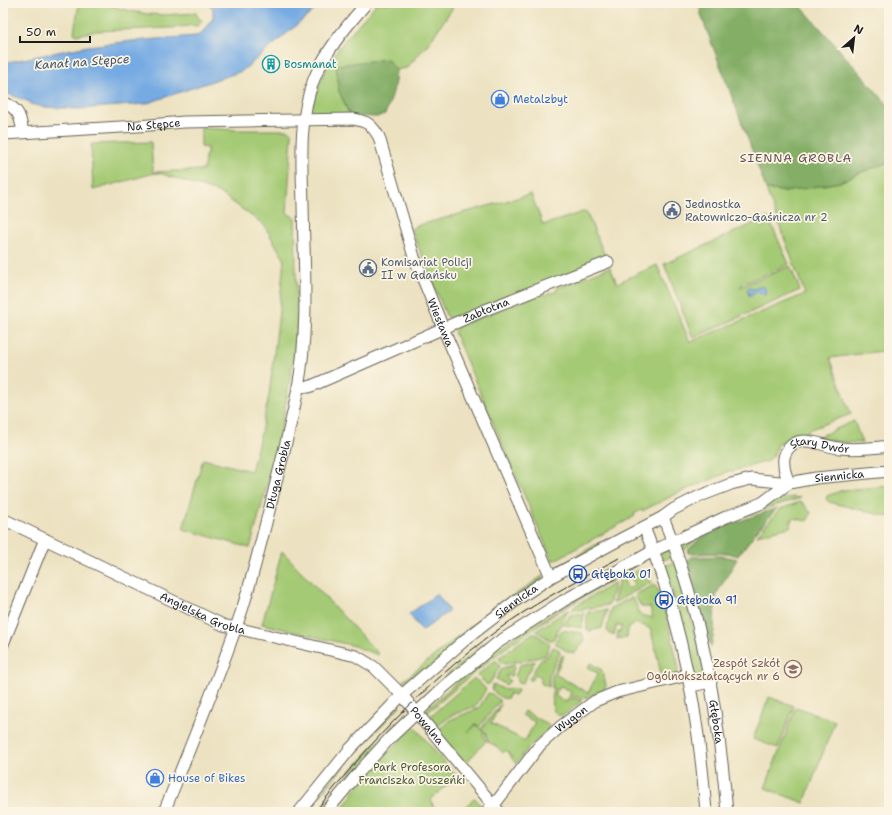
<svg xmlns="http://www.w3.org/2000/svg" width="892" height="815" viewBox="0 0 892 815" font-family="'Shantell Sans',sans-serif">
<rect width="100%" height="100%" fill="#fcf5e5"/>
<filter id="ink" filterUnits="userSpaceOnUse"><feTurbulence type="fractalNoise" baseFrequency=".025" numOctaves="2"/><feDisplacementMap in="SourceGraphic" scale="8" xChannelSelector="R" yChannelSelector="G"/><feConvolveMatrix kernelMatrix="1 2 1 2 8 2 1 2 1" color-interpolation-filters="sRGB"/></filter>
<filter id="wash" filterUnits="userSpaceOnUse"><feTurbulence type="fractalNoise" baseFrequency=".012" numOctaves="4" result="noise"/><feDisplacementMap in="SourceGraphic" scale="16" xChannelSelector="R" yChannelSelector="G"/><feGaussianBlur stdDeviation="0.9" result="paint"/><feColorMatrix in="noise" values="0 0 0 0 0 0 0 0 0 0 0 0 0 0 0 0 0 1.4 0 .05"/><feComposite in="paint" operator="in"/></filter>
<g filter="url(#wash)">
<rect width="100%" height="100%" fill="#ece2c1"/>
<!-- green -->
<g fill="#a5ca74" stroke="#607348">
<polygon points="79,3 101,3 130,11 148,14 164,15 196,13 199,19 202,20 198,26 190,25 189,26 170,28 96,31 77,35 75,34 74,32"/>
<path d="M377,3H456L428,44L407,68L396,70L387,59L339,91L350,116L317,114L311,109C313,101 316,94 319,86C332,49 353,32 377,3Z"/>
<polygon points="201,128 239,130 289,130 292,134 287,213 295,218 297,325 292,367 282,424 275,457 250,548 183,529 203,459 251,471 260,437 269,395 279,312 284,259 264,225 220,193 159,173 151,174 93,190 91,144 151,142 153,172 204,170 205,156 207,155 207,148 201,147"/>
<polygon points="889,162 889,350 830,358 851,414 808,430 808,432 779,443 773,456 768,461 730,472 729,471 724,473 724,474 680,492 642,511 641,510 634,514 635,516 555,560 552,560 454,332 458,326 543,293 545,295 557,291 557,288 610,267 617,283 657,265 690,342 805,294 766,189 785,192 840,182 859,173"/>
<polygon points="531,194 543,225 586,211 606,258 454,319 450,319 446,315 411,229 416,226"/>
<polygon points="768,217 789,264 741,285 741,287 790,266 800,290 693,338 664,264"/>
<polygon points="854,421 862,443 837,442 836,441 816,438"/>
<polygon points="889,486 889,517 829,502 826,499 827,496 843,490"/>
<polygon points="792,497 801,498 767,508 721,525 697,537 685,550 682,551 682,546 684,540 772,502"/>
<polygon points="800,502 803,503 811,513 808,520 806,521 793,518 791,521 790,527 757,535 780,509"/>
<polygon points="600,542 601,546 558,568 556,568"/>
<polygon points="670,549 674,556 662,561 661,553"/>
<polygon points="282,551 373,648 379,654 378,655 354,646 262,624"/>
<polygon points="676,562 705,673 694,676 678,609 664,566"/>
<path d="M632,567L631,570C597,589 563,608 531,630C493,655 460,685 426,714V710L479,662L522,631Z"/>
<polygon points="638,570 652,582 613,603 619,581 624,578 625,580 624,581 628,589 635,584 629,575"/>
<polygon points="544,575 542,580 406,685 398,685 485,615"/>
<polygon points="615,583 609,605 572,611 575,606"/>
<path d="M654,585C663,591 674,650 678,664V669L677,674L667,675L665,673L662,675L661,674L651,630L647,627L636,623L628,629L627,637L617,639L618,632H620L622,626L617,625L614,635L609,634L607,630L611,608L630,598H632L637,606L640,615L653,618L650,607H642L635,597L636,594Z"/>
<polygon points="569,609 553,640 550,640 536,631"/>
<polygon points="607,610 602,628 590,631 587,629 587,616 588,612"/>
<polygon points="584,613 582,628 564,625 570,615"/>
<polygon points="562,630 582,633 584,641 575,653 568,652 556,644 555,642"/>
<polygon points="532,633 536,634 550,644 545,656 506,664 502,663 499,658"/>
<polygon points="485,642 486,644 484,647 419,704 417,702 454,669"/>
<polygon points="554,647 559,650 560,653 549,674 549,687 540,683 542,678 536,674 531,681 529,679 540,660 546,658 552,648"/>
<polygon points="562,655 564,656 555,674 588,693 598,673 588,668 590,663 602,670 606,685 605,689 586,698 569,696 571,692 561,686 558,690 552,689 552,675"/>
<polygon points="496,660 500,666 490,683 487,685 477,675"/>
<polygon points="535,661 522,684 519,683 515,676 520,665"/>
<polygon points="515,665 511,676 507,675 506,676 510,681 506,685 496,679 502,668"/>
<polygon points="474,678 486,689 476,706 452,715 435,728 427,719"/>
<path d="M493,684L505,690L516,688L518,690L515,696L510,693L508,698C501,700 496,694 492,689Z"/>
<polygon points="552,691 557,692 555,696 566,702 568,698 583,700 564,715 558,715 553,710"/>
<polygon points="488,693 492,694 500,701 479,727 476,724 468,732 476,725 484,732 483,734 486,741 465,764 437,731 450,720 479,708"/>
<polygon points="769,697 794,706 778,748 753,739"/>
<polygon points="501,704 491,723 525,741 535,722 522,715 524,711 549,725 548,729 529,747 516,764 506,750 503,753 496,746 488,742 485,732 481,729"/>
<polygon points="399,705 400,706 352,756 307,812 305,812 351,755"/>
<polygon points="796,707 835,721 804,803 765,788"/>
<polygon points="407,712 406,715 321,812 317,812 365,755"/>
<polygon points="414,726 457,777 431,799 434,808 438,812 340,812 363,779"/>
<polygon points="475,798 483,809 481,812 460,812"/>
</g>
<!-- forest -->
<g fill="#84ae66" stroke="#506541">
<polygon points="701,3 798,3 889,106 889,162 859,173 840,182 785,192 766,189 752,150 701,15 701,12 699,5"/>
<path d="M387,59L396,70C395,88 392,98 385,114L377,117L350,116L339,91L336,65Z"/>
<polygon points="777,508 756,532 738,556 728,553 693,554 688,553 689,549 699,539 726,526"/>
<polygon points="723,556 737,559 717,593 715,603 714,631 711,647 687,561 688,559 691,557"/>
</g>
<!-- water -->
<g fill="#76aae3" stroke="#496380">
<polygon points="207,3 323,3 242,71 145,104 79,109 44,107 30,104 30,102 3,92 3,63 88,46 132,41 196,36 201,34 213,18 213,8"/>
<polygon points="763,286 765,288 766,294 764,295 760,292 756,292 751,296 749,295 747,290 748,288 753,289"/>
<polygon points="437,594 449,611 422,631 409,614"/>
</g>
</g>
<g filter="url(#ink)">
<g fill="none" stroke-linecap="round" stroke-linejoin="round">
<defs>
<g id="minor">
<path d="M3,102C19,109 20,116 23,132"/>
<path id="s1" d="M3,134L138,126L184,122L353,119C367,121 372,125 379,137L414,257L443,328L551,577"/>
<path id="s2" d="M298,386L309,387L485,310L608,262"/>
<path id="s3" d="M789,483C787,477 784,471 784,465C782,453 791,441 804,441C816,441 828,447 840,448C856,450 873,448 889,446"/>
<path id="s4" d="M663,517C702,613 718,710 727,812"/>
<path id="s5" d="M3,519L223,625L356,656L374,667L402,695L499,812"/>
<path d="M644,527C681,618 699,714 706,812"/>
<polyline points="3,644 45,539"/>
<polyline points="691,686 711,682"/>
<path id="s6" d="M164,812C191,745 219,678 242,610C253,575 262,539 271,503C280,465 291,427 298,388C309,327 304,266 303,205C302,163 298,120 314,79C325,52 345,28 364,6V3"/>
<path id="s7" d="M299,812L350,749L402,695L466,639L518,599L551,577L619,540L663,517L674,509L700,496L731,484L751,479L789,483L816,478L889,471"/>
<polyline points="326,812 361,770 390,738 444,687 497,643 563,601 653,551 726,517 762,503 789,483"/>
<path id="s8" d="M486,812L494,805L540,745L560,727L595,701L617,692L689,675"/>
</g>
</defs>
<!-- minor casing -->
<use href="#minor" stroke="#656156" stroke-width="13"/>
<!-- minor -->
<use href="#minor" stroke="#fff" stroke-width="11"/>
<!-- tram -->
<path stroke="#1c1c1c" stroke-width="1" d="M315,812C369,742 437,672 509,622C544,598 582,578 619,558"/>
</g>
</g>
<!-- icons -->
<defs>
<symbol id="building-ring" viewBox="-11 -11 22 22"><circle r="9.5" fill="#fcf5e5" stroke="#0f9aa8" stroke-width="1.5"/><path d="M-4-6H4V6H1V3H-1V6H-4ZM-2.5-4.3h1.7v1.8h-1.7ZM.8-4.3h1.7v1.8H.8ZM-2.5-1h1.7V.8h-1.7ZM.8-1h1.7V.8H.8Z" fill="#0f9aa8"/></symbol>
<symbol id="shop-ring" viewBox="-11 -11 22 22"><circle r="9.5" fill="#fcf5e5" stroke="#3f7fe0" stroke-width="1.5"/><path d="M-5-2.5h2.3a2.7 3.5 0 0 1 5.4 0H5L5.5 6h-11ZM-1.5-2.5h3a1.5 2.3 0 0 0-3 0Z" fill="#3f7fe0"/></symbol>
<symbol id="civic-ring" viewBox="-11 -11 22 22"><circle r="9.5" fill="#fcf5e5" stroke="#5c6f8a" stroke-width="1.5"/><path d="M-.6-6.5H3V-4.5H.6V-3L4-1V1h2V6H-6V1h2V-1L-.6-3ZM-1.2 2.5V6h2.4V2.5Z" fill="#5c6f8a"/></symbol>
<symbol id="bus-ring" viewBox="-11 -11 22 22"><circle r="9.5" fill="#fcf5e5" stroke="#1a4fb4" stroke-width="1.5"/><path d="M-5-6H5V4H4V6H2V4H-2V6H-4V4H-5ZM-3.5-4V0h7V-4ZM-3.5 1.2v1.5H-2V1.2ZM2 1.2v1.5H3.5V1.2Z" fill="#1a4fb4"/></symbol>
<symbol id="school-ring" viewBox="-11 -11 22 22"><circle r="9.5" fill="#fcf5e5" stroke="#8d6e63" stroke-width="1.5"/><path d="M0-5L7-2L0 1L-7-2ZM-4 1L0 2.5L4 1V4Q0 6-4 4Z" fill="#8d6e63"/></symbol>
</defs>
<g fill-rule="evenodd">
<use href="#building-ring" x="261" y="54" width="20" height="20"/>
<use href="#shop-ring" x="490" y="89" width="20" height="20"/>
<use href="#civic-ring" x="662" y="200" width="20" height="20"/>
<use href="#civic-ring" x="358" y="258" width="20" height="20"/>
<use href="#bus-ring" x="568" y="564" width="20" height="20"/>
<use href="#bus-ring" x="654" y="590" width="20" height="20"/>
<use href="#school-ring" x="783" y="659" width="20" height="20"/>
<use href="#shop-ring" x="145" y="768" width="20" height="20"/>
</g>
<g text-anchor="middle" stroke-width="3.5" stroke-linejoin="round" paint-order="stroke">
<!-- culture labels -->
<g font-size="11" fill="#0d838f" stroke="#fcf5e5" text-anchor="start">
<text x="284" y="68">Bosmanat</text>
</g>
<!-- shop labels -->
<g font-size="11" fill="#366cbe" stroke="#fcf5e5" text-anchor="start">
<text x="513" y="103">Metalzbyt</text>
<text x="168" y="782">House of Bikes</text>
</g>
<!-- street labels -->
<g font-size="11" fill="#1c1c1c" stroke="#fcf5e5">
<text dy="4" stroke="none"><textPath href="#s1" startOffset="151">Na Stępce</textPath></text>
<text dy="4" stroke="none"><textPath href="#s2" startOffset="204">Zabłotna</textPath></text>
<text dy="4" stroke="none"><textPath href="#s1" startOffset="579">Wiesława</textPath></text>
<text dy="4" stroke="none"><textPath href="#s3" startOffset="70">Stary Dwór</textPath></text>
<text dy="4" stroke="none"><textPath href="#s6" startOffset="357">Długa Grobla</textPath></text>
<text dy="4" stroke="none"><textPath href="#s7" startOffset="659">Siennicka</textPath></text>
<text dy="4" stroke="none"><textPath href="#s7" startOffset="304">Siennicka</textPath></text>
<text dy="4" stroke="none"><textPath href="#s5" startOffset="221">Angielska Grobla</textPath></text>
<text dy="4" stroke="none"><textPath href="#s8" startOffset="127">Wygon</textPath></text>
<text dy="4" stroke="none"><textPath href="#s4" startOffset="212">Głęboka</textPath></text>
<text dy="4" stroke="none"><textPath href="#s5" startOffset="481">Powalna</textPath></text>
</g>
<!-- service labels -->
<g font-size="11" fill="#4e5e75" stroke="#fcf5e5" text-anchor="start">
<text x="685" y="208">Jednostka<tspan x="685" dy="13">Ratowniczo-Gaśnicza nr 2</tspan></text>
<text x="381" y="266">Komisariat Policji<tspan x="381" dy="13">II w Gdańsku</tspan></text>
</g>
<!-- transit labels -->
<g font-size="11" fill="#164399" stroke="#fcf5e5" text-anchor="start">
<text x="591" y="578">Głęboka 01</text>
<text x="677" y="604">Głęboka 91</text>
</g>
<!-- education labels -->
<g font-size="11" fill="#785e54" stroke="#fcf5e5" text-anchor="end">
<text x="780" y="667">Zespół Szkół<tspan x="780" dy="13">Ogólnokształcących nr 6</tspan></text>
</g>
<!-- park labels -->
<g font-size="11" fill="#4c593b" stroke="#fcf5e5">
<text x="412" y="771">Park Profesora<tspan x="412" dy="13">Franciszka Duszeńki</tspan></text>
</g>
<!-- water labels -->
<g font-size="12" font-style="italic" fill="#40556c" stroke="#fcf5e5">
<text transform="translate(82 62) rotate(-4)" y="4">Kanał na Stępce</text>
</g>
<!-- neighbourhood labels -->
<g font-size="12" letter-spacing="1" fill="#614e57" stroke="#fcf5e5">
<text x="796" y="162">SIENNA GROBLA</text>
</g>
</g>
<!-- margin -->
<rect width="892" height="815" fill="none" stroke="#fcf5e5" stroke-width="16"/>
<!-- north arrow -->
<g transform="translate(854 38) rotate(28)" stroke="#fcf5e5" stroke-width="3" paint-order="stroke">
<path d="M0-3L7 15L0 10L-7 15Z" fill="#1c1c1c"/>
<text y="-6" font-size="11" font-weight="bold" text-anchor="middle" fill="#1c1c1c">N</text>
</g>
<!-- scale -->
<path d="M20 36v6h70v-6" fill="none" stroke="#1c1c1c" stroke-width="2"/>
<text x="26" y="36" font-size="12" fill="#1c1c1c" stroke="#fcf5e5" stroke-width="3" paint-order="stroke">50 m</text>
</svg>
